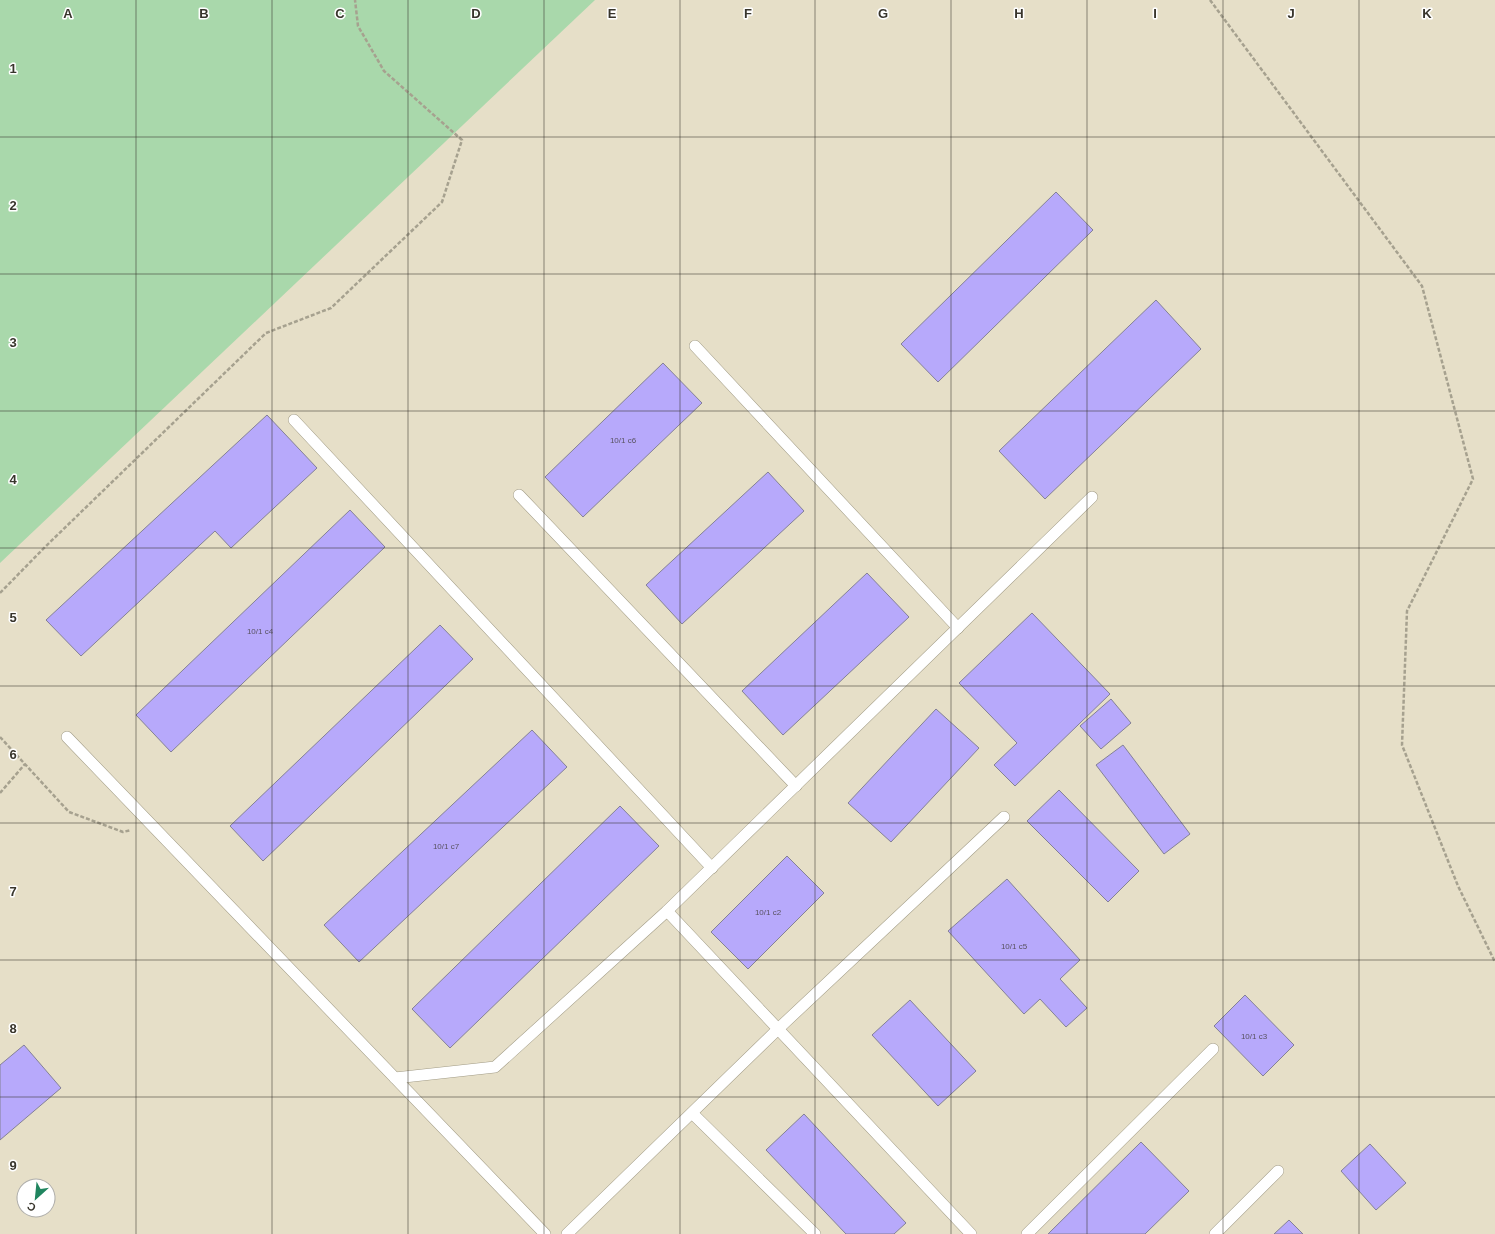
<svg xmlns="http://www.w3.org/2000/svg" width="1495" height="1234" viewBox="0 0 1495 1234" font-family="Helvetica,sans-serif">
<rect width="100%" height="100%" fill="#e6dfc8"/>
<!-- green -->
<polygon fill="#a9d8ab" points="0,0 595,0 0,563"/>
<!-- building -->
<g fill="#b7a9fb" stroke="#848196">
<polygon points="1056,192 1093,230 938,382 901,344"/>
<polygon points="1156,300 1201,349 1045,499 999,451"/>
<polygon points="663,363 702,403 583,517 545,477"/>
<polygon points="267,415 317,468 231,548 215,531 81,656 46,620"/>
<polygon points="768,472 804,511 682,624 646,585"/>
<polygon points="350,510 385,547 171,752 136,715"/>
<polygon points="867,573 909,617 783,735 742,691"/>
<polygon points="1032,613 1110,694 1015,786 994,765 1017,743 959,683"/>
<polygon points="440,625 473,659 263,861 230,826"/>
<polygon points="1111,699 1131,723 1101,749 1080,726"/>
<polygon points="936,709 979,748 891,842 848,803"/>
<polygon points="532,730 567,767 359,962 324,925"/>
<polygon points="1123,745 1190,834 1164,854 1096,765"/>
<polygon points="1059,790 1139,871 1108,902 1027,821"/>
<polygon points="620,806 659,846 450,1048 412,1009"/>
<polygon points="787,856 824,893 748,969 711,932"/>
<polygon points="1007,879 1080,960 1060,979 1087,1008 1066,1027 1040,999 1024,1014 948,931"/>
<polygon points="1245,995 1294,1045 1263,1076 1214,1026"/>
<polygon points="910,1000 976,1071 938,1106 872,1035"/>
<polygon points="24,1045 61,1088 0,1140 0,1065"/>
<polygon points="804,1114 906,1223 894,1234 846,1234 766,1150"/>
<polygon points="1141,1142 1189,1191 1145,1234 1048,1234"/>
<polygon points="1370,1144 1406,1183 1376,1210 1341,1171"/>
<polygon points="1289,1220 1303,1234 1274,1234"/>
</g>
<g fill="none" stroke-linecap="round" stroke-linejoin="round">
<defs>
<g id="service">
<polyline points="695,346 958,628"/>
<polyline points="294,420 712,868"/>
<polyline points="519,495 796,786"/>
<polyline points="67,737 545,1234"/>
<polyline points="667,911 971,1234"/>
<polyline points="395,1078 495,1067 667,911 1092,497"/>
<polyline points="692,1113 815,1234"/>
<polyline points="567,1234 778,1029 1004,817"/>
<polyline points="1027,1234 1213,1049"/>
<polyline points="1215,1234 1278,1171"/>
</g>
</defs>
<!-- service casing -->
<use href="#service" stroke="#a19b85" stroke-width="12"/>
<!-- path -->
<g stroke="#a6a18f" stroke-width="2.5" stroke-dasharray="4 2" stroke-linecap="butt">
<polyline points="1210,0 1422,286 1473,479 1407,611 1402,745 1458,886 1495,962"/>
<polyline points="0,593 45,547 266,333 331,308 442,202 462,140 384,71 358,26 355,0"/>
<polyline points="0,737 69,812 123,832 131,830"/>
<polyline points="0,793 25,764"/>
</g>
<!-- service -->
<use href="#service" stroke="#fff" stroke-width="11"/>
</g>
<!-- grid -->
<path fill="none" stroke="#38352c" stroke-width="1" stroke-opacity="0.55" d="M136,0V1234M272,0V1234M408,0V1234M544,0V1234M680,0V1234M815,0V1234M951,0V1234M1087,0V1234M1223,0V1234M1359,0V1234M0,137H1495M0,274H1495M0,411H1495M0,548H1495M0,686H1495M0,823H1495M0,960H1495M0,1097H1495"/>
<g text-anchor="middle" stroke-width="3" stroke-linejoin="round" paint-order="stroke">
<!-- number labels -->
<g font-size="8" fill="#585260">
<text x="623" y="443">10/1 с6</text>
<text x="260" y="634">10/1 с4</text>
<text x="446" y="849">10/1 с7</text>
<text x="768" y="915">10/1 с2</text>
<text x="1014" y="949">10/1 с5</text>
<text x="1254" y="1039">10/1 с3</text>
</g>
</g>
<g font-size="13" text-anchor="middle" font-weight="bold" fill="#38352c" stroke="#fff" stroke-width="3" stroke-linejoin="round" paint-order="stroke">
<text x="68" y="18">A</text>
<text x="204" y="18">B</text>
<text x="340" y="18">C</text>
<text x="476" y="18">D</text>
<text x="612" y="18">E</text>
<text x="748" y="18">F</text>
<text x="883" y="18">G</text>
<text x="1019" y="18">H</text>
<text x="1155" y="18">I</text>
<text x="1291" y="18">J</text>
<text x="1427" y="18">K</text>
<text x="13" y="73">1</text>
<text x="13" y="210">2</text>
<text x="13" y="347">3</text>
<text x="13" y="484">4</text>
<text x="13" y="622">5</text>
<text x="13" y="759">6</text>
<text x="13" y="896">7</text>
<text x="13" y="1033">8</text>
<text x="13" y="1170">9</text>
</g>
<!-- north arrow -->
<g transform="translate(36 1198) rotate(207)"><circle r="19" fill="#ffffff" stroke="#afaeab"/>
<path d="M0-3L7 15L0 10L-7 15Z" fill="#20855f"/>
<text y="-6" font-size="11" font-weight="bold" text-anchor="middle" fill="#38352c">С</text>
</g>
</svg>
